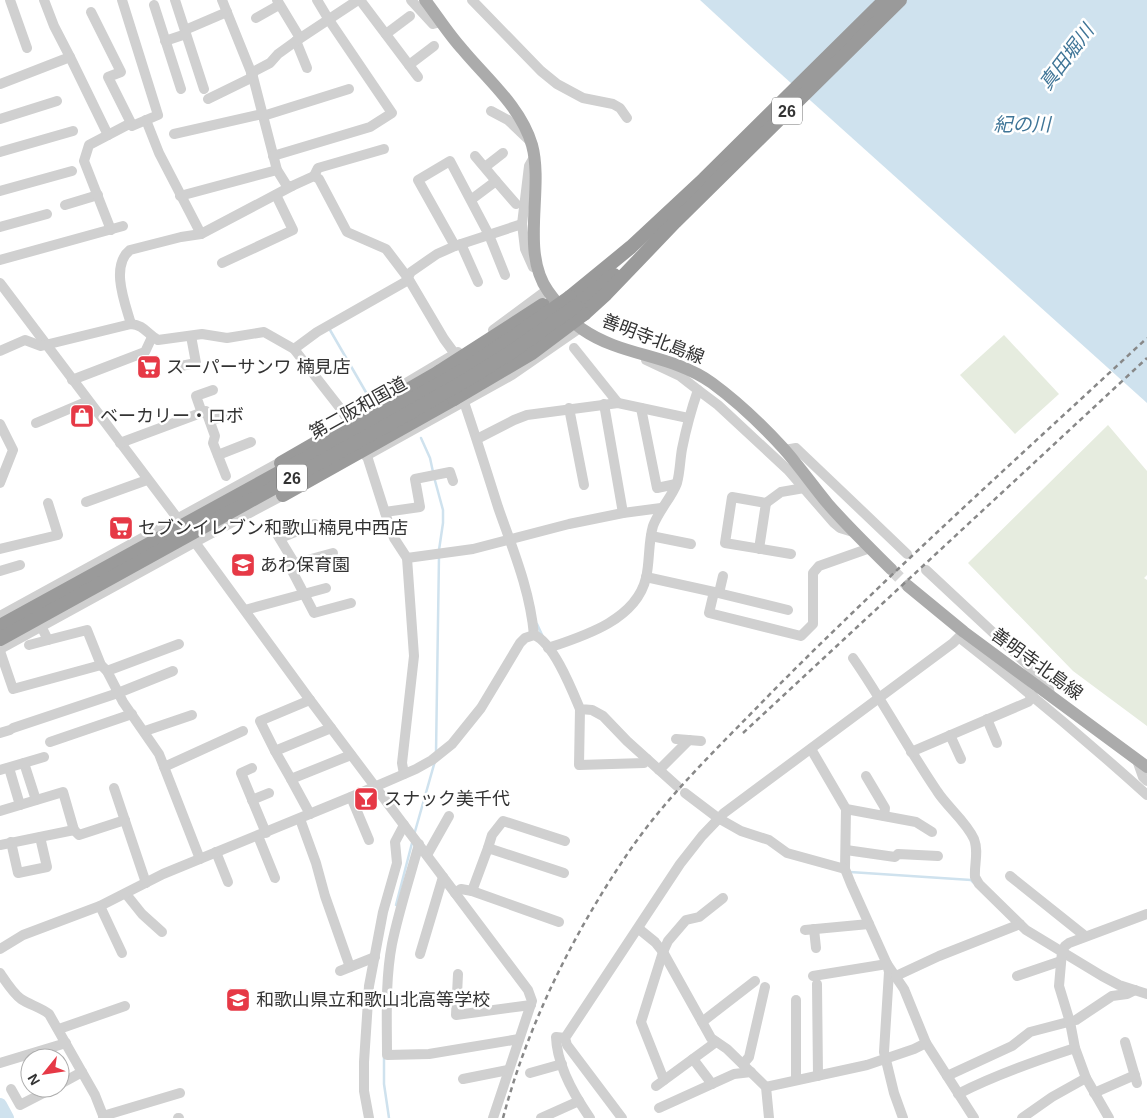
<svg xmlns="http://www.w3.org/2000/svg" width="1147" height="1118" viewBox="0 0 1147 1118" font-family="Arial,'Noto Sans JP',sans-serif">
<rect width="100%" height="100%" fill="#fff"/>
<!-- green -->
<g fill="#e6ecdf">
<polygon points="1004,335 1059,394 1015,434 960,375"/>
<polygon points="1108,425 1147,471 1147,575 1144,578 1147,580 1147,726 1073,671 968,563"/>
</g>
<!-- water -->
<polygon fill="#cfe2ee" points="700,0 1147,0 1147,403 751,47"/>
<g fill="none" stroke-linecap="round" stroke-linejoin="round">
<!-- stream -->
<g stroke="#cfe2ee" stroke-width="2.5">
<polyline points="330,330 367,394"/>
<polyline points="421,438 430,458 433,472"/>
<polyline points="434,477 443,510 443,523 439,550"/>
<polyline points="537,624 543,637"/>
<polyline points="436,753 439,556"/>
<polyline points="414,835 435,761"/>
<polyline points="850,872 971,880 974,883"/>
<polyline points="396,905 412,843"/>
<polyline points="384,1057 384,1084 389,1118"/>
</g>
<!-- river -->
<polyline stroke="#cfe2ee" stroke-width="14" points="0,1105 7,1118"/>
<!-- major-tunnel -->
<polyline stroke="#d6d6d6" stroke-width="12" stroke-dasharray="12 6" stroke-linecap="butt" points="891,569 908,586"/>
<!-- minor -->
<g stroke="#d0d0d0" stroke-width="10">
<polyline points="10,0 27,48"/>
<polyline points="175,0 204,89"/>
<polyline points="222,0 253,77 277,170 287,186 292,186 314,176 319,179 347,232 386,249 408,278 444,339 455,354 457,366"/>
<polyline points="277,0 300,38"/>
<polyline points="360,0 418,77"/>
<polyline points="411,0 433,24 441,22"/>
<polyline points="472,0 541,71 557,84 583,98 613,104 620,108 627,118"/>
<polyline points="154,5 181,89"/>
<polyline points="91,12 121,72 108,77 131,123"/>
<polyline points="256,18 279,5"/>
<polyline points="185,30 227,12"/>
<polyline points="386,34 410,16"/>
<polyline points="165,41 186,34"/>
<polyline points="296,41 307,68"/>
<polyline points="70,57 108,135"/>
<polyline points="409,65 434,46"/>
<polyline points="251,73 270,63 278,54 296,41 358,0"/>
<polyline points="0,84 70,57 54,26 44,0"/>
<polyline points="208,99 253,77"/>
<polyline points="491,111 508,120 528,139"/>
<polyline points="263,116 349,89"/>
<polyline points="0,119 57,101"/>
<polyline points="146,120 159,153 201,234"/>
<polyline points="174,134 262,114"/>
<polyline points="0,152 73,131"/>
<polyline points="273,156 370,127 392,113 329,20 317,0"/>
<polyline points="475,156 496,181"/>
<polyline points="485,167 503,153"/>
<polyline points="314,176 318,168 384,149"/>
<polyline points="0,191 72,171"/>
<polyline points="180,196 277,170"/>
<polyline points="472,199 496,181 516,204"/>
<polyline points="65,205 98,195"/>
<polyline points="522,224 529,166 533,159"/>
<polyline points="0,227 47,214"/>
<polyline points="111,230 84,161 89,145 131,123 132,126 158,115 122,0"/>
<polyline points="461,244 478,282"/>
<polyline points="455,246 418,180 450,161 489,235 505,275"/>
<polyline points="0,260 123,226"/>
<polyline points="222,263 293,230 276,195"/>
<polyline points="0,283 178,519 310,700 528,990 532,1001 493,1118"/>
<path d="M131,324C125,303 110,266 130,250L181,237L201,234L292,186"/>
<polyline points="493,330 547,290"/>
<polyline points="574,348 618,403"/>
<polyline points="294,349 317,332 405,282 411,272 437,254 455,246 522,224 525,249 533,267 536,268"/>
<path d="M0,351L25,340L41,346L131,324C144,325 147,334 158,340L202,334L227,338L264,332L294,349L340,408L347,419"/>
<polyline points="181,366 196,363 191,336"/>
<polyline points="72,380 145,352 152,337"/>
<polyline points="406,383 458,352"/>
<path d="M462,390L464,402C476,437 487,472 498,507C513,550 530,590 534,635"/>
<polyline points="698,390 718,405 788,470 834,523 840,528 853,532"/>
<polyline points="604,404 623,513"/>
<polyline points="569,408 584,485"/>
<polyline points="641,408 657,488 676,484"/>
<polyline points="202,413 196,396 213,390"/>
<polyline points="210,421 231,414"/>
<polyline points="36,423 88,401"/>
<polyline points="0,424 13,450 0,483"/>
<polyline points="477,439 514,420 527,415 618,403 688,418"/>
<polyline points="120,443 206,411 215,436 213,443 226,476"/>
<polyline points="785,450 796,448 907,554"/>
<polyline points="218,455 251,442"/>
<polyline points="366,456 512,375 580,328"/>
<polyline points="367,456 389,525 394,538 407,558 414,656 402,763 404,774"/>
<polyline points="86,502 147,480"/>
<polyline points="766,503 781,492 804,488"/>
<polyline points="385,512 420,507 415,479 450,472 453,481"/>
<polyline points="272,526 295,564"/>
<polyline points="651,536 691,544"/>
<polyline points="280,538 315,524"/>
<polyline points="0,549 58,535 48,503"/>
<polyline points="759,549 766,503 732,497 725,543 791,554"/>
<polyline points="333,553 289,565 314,613 351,603"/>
<polyline points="407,558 473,549 569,524 623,513 661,508"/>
<polyline points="926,570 1048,684 1050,695"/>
<polyline points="0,571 20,565"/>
<polyline points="646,577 714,592"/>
<polyline points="719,593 723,576"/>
<polyline points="245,610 326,588"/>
<polyline points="788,610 714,592 709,613 801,636 813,624 813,573 819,566 870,548"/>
<polyline points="0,616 286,459"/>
<polyline points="41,626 48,640 87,630 101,665 107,671 123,702 159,754 200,859"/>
<path d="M960,638C1024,688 1086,740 1147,795"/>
<polyline points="29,645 48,640"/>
<path d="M548,648C584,636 636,620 646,578C650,561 648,543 653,526C659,510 672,497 677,483C680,472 680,460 682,449C686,429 691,410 698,390L680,376L646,360"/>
<polyline points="0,649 195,542 289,492"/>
<polyline points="0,651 13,689 101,665"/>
<path d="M853,658C883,701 907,747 937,791C947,807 966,821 974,839C979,852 974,864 975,877L979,884L1026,930L1102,976L1119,985L1147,994"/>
<polyline points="107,671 179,644"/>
<polyline points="580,709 579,765 644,763 647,759"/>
<polyline points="987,719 997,743"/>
<polyline points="13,728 118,693 173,671"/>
<polyline points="145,731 192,715"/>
<polyline points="0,733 10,730"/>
<polyline points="950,735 961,759"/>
<polyline points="676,739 701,741"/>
<polyline points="50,742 132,714"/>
<polyline points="811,749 846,809 845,869 851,884 887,964 889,972 884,1052 894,1093 903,1118"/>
<polyline points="275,751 260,721 310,700"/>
<polyline points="911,752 1028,702 1033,696"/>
<polyline points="1137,760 1143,777 1147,781"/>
<polyline points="24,763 36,800"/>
<polyline points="164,767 243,731"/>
<polyline points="9,768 20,805"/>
<polyline points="252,768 241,773 266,833"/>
<polyline points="0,770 44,757"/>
<polyline points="659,770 689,740"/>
<polyline points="866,776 885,808 884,816"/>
<polyline points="291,779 275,751 331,728"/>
<polyline points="114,788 146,883"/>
<polyline points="685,793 718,818 741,831 769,840 787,853 845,869"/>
<polyline points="351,797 369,840"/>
<polyline points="252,800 269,793"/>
<polyline points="846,809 916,822 932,832"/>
<polyline points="0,811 63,792 74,830"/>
<polyline points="310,814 291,779 351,755"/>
<polyline points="300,819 316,863 325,896 350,967 375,957"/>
<polyline points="258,836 275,878"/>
<polyline points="11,842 18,873 47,867 40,837"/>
<path d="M419,844C410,877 399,910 392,944C385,981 387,1019 387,1055L429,1054L519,1039"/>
<polyline points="0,845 74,830 79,835 125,820"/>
<polyline points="488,848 492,835 503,821 565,841"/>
<polyline points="846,850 895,857 898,854 938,856"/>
<polyline points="216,852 228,882"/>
<polyline points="427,855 449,816"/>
<polyline points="1010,876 1085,936"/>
<polyline points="472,891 488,848 564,873"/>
<polyline points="455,893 461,889 472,891 559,922"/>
<polyline points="126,894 142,914 162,932"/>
<polyline points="100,906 122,953"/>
<polyline points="639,929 655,942 663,952 711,1038 727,1049 766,1087 769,1118"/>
<polyline points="814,929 816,948"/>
<polyline points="805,930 869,924"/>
<path d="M0,949L23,935L100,906L163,874L351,797L416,769L432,760L452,744L481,708L520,643L525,638L534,635C553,642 572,690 580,709L592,710L603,716L627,741L677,786"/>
<polyline points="420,954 443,877"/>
<polyline points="340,971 350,967"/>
<path d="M0,973C6,982 13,993 21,999C30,1005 40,1007 49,1014L95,1095L104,1118"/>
<polyline points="458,974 456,1015 531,1005"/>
<polyline points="813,976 887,964 904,989 926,1043 974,1118"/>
<polyline points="896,976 939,956 1020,924"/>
<polyline points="1017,976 1061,961"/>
<polyline points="817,984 818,1076"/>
<polyline points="388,998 433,998"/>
<polyline points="702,1022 755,981"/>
<polyline points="59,1029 125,1006"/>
<path d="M565,1038L556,1037C557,1065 574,1095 590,1118"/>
<polyline points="1125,1042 1137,1083"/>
<polyline points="693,1059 712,1084"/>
<polyline points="0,1063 66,1043"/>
<polyline points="743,1064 749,1057 765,987"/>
<polyline points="530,1073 562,1064"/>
<polyline points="947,1076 1012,1046 1030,1032 1076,1020 1112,996 1127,994 1135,990"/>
<polyline points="463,1079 508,1070"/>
<polyline points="664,1080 641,1022 663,952 668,941 686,920 699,917 723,898"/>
<polyline points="796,1080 796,1000"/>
<polyline points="60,1084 82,1072"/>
<polyline points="656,1086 716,1042"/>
<polyline points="766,1087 867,1065 914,1049 926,1043"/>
<polyline points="11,1089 20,1105 53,1088"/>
<polyline points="1094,1093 1135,1075"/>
<path d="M958,1094C995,1075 1035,1061 1075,1048"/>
<polyline points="659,1108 734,1074 751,1072"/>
<polyline points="103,1116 180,1093"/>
<polyline points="178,1118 179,1118"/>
<polyline points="369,1118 364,1091 364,1062 369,986 383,912 397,863 395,842 404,825"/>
<polyline points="541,1118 579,1101"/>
<polyline points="622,1118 567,1045 565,1038 680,864 702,836 724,813 953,643 964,632"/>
<polyline points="1022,1118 1052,1097 1086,1078"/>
<polyline points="1109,1118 1086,1078 1075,1048 1070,1022 1059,986 1062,952 1065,946 1069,943 1147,914"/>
</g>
<!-- major -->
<g stroke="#ababab" stroke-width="12">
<path d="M425,0C438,17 449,35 463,50C487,79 521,107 532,145C544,189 520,252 548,291C555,301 573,323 582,329C622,357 672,354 712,383C738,402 762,425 784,449C800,467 813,486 828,504C848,527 870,548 891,569"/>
<polyline points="908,586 964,632 1147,767"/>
</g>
<!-- highway -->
<g stroke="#9a9a9a" stroke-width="14">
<polyline points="570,297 631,247 704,179 885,0"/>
<polyline points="576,306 614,275"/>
<polyline points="584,314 606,294 675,222 900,0"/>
<polyline points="281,463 439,372"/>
<polyline points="283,495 454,399"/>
</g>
<!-- rail -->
<g stroke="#888" stroke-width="2.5" stroke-dasharray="5 4" stroke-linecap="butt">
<polyline points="743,733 1147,358"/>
<path d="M503,1118C528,1024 573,934 628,853C668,794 722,744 772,692C893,570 1021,455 1147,338"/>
</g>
<!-- highway-bridge -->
<g stroke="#9a9a9a" stroke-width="14">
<polyline points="439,372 543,305"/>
<polyline points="454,399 532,353 584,314"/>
<polyline points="0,626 397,408 465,369 519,333 570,297"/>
<polyline points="0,639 402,417 470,378 510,353 576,306"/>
</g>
</g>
<!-- icons -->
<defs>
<symbol id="supermarket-square" viewBox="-11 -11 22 22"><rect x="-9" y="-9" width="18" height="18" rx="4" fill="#e63946" stroke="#fff"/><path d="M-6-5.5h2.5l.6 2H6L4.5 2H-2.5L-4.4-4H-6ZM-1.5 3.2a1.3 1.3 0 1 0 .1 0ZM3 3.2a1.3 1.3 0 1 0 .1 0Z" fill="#fff"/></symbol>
<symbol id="shop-square" viewBox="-11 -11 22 22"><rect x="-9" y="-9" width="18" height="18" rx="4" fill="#e63946" stroke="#fff"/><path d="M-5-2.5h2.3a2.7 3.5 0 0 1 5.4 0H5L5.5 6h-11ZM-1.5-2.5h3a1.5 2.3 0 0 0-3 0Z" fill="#fff"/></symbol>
<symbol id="school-square" viewBox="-11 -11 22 22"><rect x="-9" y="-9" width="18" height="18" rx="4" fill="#e63946" stroke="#fff"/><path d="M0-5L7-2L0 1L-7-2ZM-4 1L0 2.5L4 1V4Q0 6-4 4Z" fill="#fff"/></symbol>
<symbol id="bar-square" viewBox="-11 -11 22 22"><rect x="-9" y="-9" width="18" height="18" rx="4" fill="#e63946" stroke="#fff"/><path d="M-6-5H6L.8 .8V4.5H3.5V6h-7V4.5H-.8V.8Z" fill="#fff"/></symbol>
</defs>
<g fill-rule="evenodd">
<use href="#supermarket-square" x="135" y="353" width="28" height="28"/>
<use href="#shop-square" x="68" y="402" width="28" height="28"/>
<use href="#supermarket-square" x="107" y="514" width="28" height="28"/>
<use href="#school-square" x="229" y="551" width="28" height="28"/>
<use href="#bar-square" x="352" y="785" width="28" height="28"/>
<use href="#school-square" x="224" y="986" width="28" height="28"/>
</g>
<g text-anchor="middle" stroke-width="5" stroke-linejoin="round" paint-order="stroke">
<!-- shield labels -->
<g fill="#fff" stroke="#707070" stroke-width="1">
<rect x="772" y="97.5" width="30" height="27" rx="4"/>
<rect x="277" y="464.5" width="30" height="27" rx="4"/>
</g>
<g font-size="16" font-weight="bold" fill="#333">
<text x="787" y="117">26</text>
<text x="292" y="484">26</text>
</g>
<!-- street labels -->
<g font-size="18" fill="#333" stroke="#fff">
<text transform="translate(653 339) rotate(21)" y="6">善明寺北島線</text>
<text transform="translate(358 408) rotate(-29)" y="6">第二阪和国道</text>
<text transform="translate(1037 664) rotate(36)" y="6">善明寺北島線</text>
</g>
<!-- poi labels -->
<g font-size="18" fill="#333" stroke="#fff" text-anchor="start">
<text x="166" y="373">スーパーサンワ 楠見店</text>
<text x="100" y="422">ベーカリー・ロボ</text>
<text x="138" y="534">セブンイレブン和歌山楠見中西店</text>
<text x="260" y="571">あわ保育園</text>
<text x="384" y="805">スナック美千代</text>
<text x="256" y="1006">和歌山県立和歌山北高等学校</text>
</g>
<!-- water labels -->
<g font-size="19" font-style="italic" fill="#3f7597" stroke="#fff">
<text transform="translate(1066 57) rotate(-53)" y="7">真田堀川</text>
<text x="1022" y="131">紀の川</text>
</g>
</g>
<!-- north arrow -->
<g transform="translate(45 1073) rotate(240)"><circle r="24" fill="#ffffff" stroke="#adadad"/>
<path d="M0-4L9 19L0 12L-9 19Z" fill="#e63946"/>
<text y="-8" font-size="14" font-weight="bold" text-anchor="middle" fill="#333333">N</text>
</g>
</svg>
